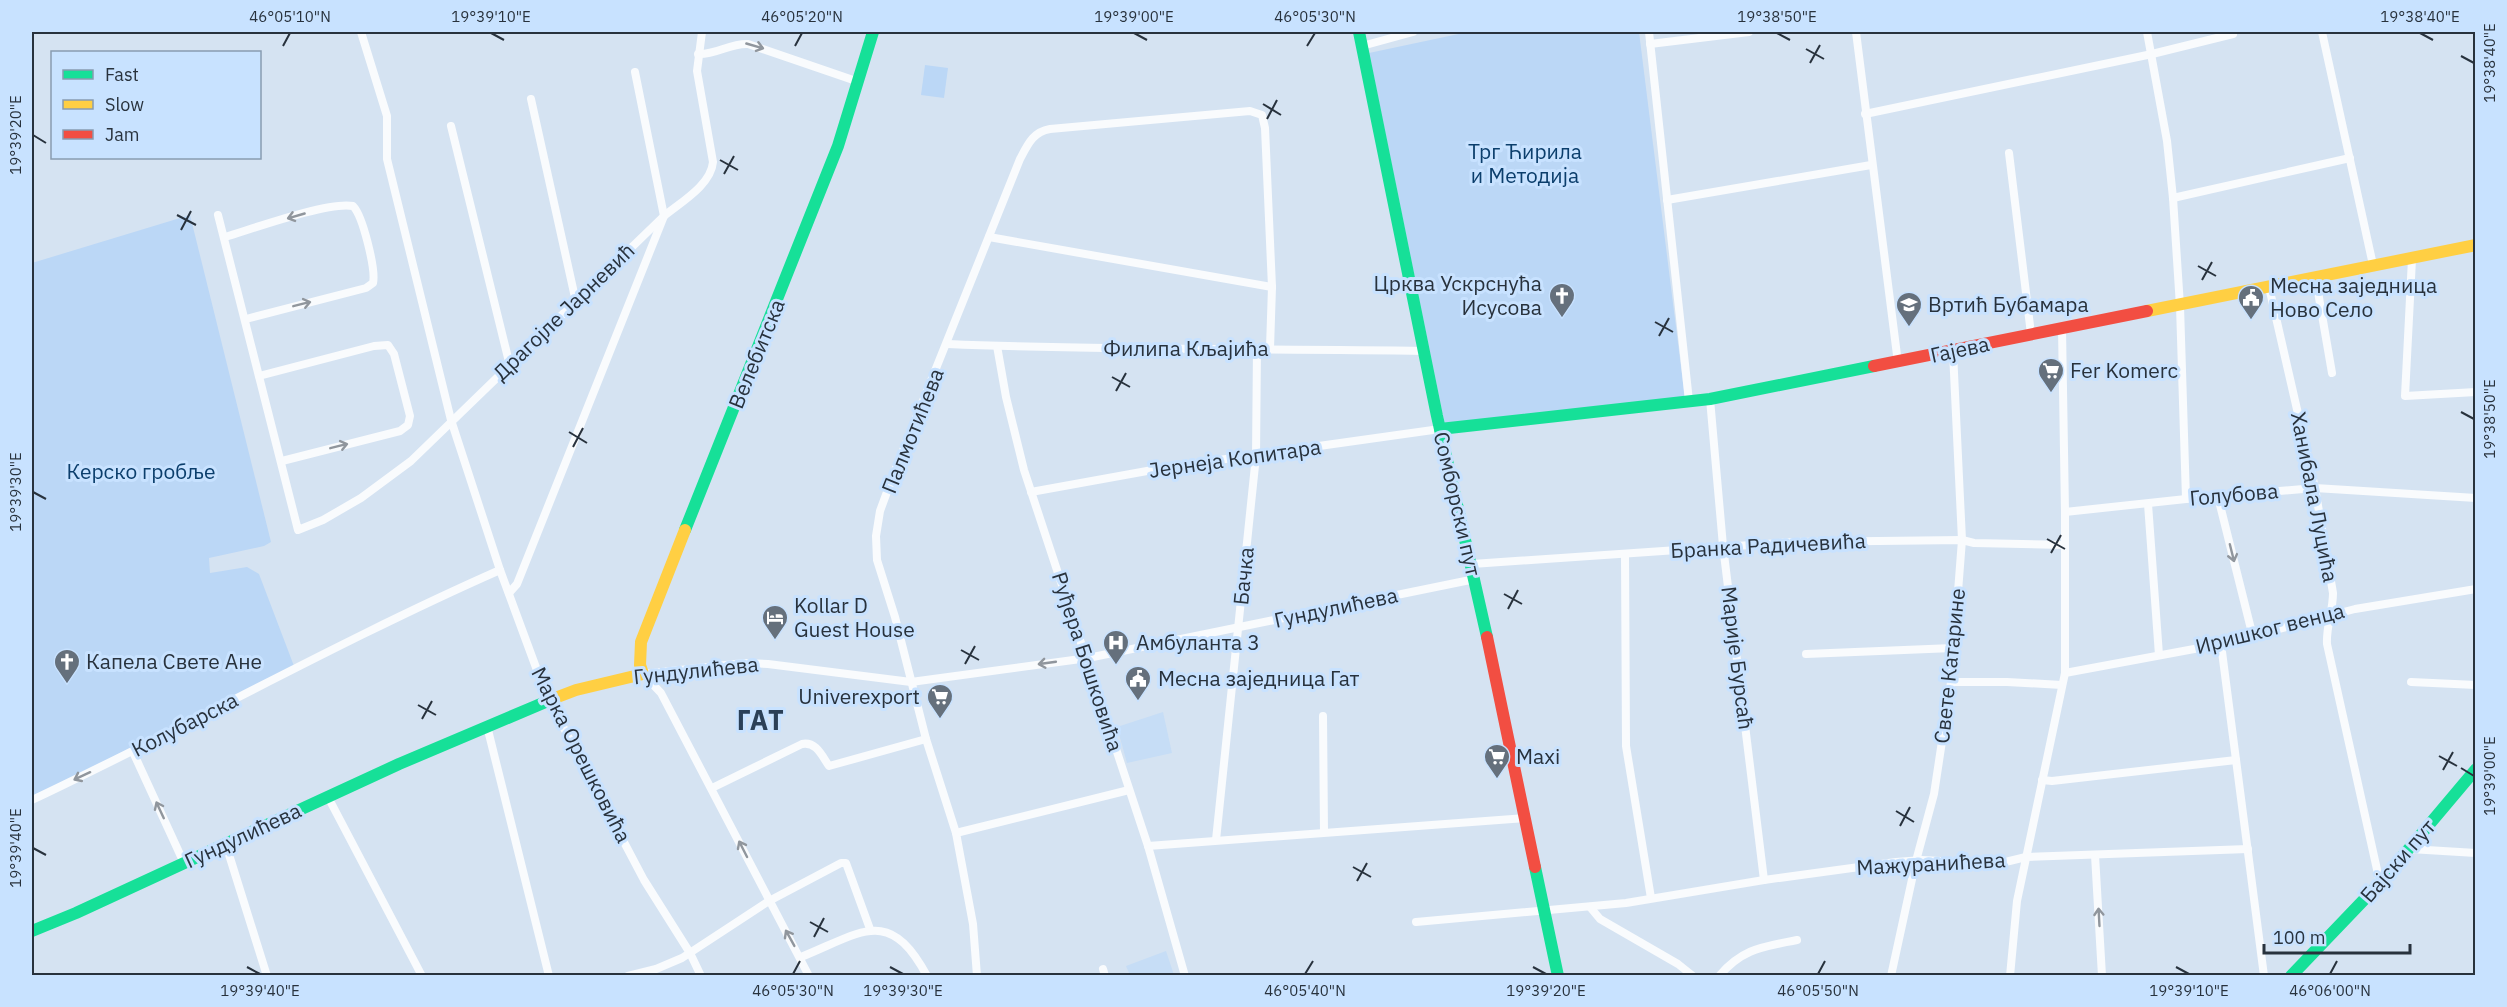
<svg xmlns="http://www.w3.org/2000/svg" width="2507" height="1007" viewBox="0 0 2507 1007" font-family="'IBM Plex Sans',sans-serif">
<rect width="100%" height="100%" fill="#d5e3f2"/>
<!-- built -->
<g fill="#c6ddf6">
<polygon points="1163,712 1172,753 1127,763 1117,727"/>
<polygon points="1166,951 1174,975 1130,975 1126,966"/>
</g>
<!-- green -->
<g fill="#bbd7f6">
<polygon points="1468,32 1639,32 1685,399 1445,425 1369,53"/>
<polygon points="925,65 948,68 944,98 921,95"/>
<polygon points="190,215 271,542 264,546 209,558 210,573 247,567 259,574 294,666 32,801 32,263"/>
</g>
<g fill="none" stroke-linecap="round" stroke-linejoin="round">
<!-- street -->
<g stroke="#f9fbfd" stroke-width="8">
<polyline points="361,32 387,116 387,159 451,420 500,570 541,681 549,700 644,880 690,953 701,976"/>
<polyline points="1649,32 1689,401"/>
<polyline points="1856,32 1898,363"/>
<polyline points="2147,32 2167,141 2173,198 2180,306 2186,499"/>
<polyline points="2322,32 2373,265"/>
<polyline points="1650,44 1749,32"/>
<polyline points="1362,46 1413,32"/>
<path d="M698,54C716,55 730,43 748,44L859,82"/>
<polyline points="531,99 576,302"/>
<polyline points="1865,114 2152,54 2233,34"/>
<polyline points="451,126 510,366"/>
<polyline points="2009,153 2031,334"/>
<polyline points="2173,198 2350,158"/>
<polyline points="1667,200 1871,165"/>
<path d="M218,215L298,530L323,520L361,498L411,461L664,216C681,202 711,185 713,162L697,71L702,32"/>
<path d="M225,237C252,229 329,201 353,206C363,216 376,270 373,283L366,288L246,319"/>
<polyline points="989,237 1272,287"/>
<polyline points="2412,259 2405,396 2476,392"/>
<polyline points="2319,278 2317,286 2332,373"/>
<path d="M2269,287L2315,488L2333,593C2333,611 2326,626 2327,644L2380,883"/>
<path d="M948,344C1107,351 1266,348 1425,351"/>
<polyline points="997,346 1006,397 1024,470 1148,846 1185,976"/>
<polyline points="259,376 374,346 388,345 394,354 410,416 408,425 400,431 282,461"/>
<polyline points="1710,399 1723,546 1764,880"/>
<polyline points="1031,492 1169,467 1440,429"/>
<polyline points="2218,497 2253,637"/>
<polyline points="2148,504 2159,655"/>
<polyline points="2065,512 2186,499 2315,488 2476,498"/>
<polyline points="1625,554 1626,746 1651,898"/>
<polyline points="1472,564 1794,542 1962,540 1974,543 2065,545"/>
<polyline points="509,593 517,584 664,216 635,72"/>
<polyline points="2221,644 2264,976"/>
<polyline points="1806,654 1953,648"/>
<polyline points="2065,673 2221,644 2355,609 2476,589"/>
<polyline points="643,674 744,663 768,664 911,682 1088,658 1475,579"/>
<polyline points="643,674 661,693 809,976"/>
<polyline points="1951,682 2007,682 2062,685"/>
<polyline points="2411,682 2476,685"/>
<polyline points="1323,716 1324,832"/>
<polyline points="487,726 549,976"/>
<polyline points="133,752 184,863"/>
<polyline points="2042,780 2052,781 2236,760"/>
<path d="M712,788L802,744C816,741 822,756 829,766L926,739"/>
<polyline points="328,797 422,976"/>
<path d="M32,800C189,726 341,640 500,570"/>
<polyline points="956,833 1129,790"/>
<polyline points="1216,840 1256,456 1257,348"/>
<polyline points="226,845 267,976"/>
<polyline points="1148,846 1526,818"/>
<polyline points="2410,849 2476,853"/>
<polyline points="2095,855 2102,976"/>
<polyline points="1590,907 1600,919 1678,964 1693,976"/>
<polyline points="1416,922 1626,903 1764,880 1896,862 1922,860 1997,864 2026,857 2248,849"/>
<path d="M801,957C861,933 889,905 927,976"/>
<polyline points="1103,969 1105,976"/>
<polyline points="628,976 656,969 682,958 769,901 841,863 846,863 870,929"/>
<path d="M977,976L973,924L956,833L926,739L895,617L877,560L876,536L880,511L894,473L1020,159C1028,144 1033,132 1050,129L1250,111L1262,115L1265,128L1272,287L1270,348"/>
<path d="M1719,976C1743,948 1763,947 1797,940"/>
<polyline points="1891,976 1916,861 1934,794 1951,682 1962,540 1953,352"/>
<polyline points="2010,976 2017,901 2065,673 2065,512 2062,328"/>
</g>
<!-- fast -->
<g stroke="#16e098" stroke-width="12">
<polyline points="1359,32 1437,416 1487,637"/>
<polyline points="1440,429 1710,399 1874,366"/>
<polyline points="685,530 838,146 873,32"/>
<polyline points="1535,867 1558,976"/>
<polyline points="32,931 76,913 399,764 555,698"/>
<polyline points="2291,976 2380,883 2476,769"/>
</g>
<!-- slow -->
<g stroke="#ffcf43" stroke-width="12">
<polyline points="2147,311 2476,245"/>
<polyline points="555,698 576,690 643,674 640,665 641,642 685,530"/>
</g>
<!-- jam -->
<g stroke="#f24e42" stroke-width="12">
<polyline points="1874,366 2147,311"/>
<polyline points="1487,637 1535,867"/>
</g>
</g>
<!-- one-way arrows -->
<defs><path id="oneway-shaft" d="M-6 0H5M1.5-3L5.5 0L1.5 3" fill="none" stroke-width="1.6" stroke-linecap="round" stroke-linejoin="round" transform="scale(1.5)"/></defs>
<g stroke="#90969d">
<use href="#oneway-shaft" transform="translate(755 46) rotate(16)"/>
<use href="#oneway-shaft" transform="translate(296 216) rotate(164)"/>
<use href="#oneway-shaft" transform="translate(302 304) rotate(-14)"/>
<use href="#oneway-shaft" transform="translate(339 446) rotate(-14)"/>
<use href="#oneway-shaft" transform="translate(2232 553) rotate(76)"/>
<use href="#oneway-shaft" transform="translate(1047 663) rotate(172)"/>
<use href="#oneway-shaft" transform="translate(82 776) rotate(155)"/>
<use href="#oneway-shaft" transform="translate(160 810) rotate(-115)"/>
<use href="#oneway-shaft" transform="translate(743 849) rotate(-117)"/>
<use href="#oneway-shaft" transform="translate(2099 917) rotate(-93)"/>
<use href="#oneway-shaft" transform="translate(790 938) rotate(-119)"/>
</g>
<!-- ticks -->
<path fill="none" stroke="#28323d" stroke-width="2" d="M491,33L504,40M1134,33L1147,40M1777,33L1790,40M2420,33L2433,40M283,46L290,33M795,46L802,33M1307,46L1315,33M1806,49L1824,59M2461,56L2474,63M1810,63L1820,45M1263,104L1281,115M1267,119L1277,100M33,135L46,143M720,160L738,170M724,174L734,156M177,215L196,225M181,230L191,211M2198,266L2216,276M2202,280L2212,262M1655,322L1673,332M1659,336L1669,318M1112,377L1130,387M1116,391L1126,373M2461,412L2474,419M569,432L587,443M573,447L583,428M33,492L46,499M2047,539L2065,549M2051,553L2061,535M1504,594L1522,604M1508,609L1518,590M961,650L979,660M965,664L975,646M418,705L436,715M422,719L432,701M2439,756L2457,766M2461,768L2474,776M2443,770L2453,752M1896,811L1914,822M1900,826L1910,807M33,848L46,855M1353,867L1371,877M1357,881L1367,863M810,922L828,932M814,937L824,918M247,967L260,974M890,967L903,974M1533,967L1546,974M2176,967L2189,974M793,974L800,961M1305,974L1313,961M1818,974L1825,961M2330,974L2337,961"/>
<!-- icons -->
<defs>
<symbol id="church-pin" viewBox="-11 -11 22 30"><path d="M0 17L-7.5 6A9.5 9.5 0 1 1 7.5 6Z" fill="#65707c" stroke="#c8e2ff"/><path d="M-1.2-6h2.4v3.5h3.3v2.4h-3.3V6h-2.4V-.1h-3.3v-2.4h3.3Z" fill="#fff"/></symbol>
<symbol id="civic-pin" viewBox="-11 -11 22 30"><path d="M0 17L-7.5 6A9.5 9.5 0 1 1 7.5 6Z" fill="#65707c" stroke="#c8e2ff"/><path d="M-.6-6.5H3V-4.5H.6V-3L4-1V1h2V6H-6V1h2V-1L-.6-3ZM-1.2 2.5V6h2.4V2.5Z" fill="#fff"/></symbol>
<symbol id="school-pin" viewBox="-11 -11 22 30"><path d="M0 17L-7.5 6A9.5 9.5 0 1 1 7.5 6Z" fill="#65707c" stroke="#c8e2ff"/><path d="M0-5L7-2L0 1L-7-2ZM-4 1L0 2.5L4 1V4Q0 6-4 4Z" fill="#fff"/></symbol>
<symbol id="supermarket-pin" viewBox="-11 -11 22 30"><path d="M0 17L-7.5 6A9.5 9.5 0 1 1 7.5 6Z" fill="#65707c" stroke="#c8e2ff"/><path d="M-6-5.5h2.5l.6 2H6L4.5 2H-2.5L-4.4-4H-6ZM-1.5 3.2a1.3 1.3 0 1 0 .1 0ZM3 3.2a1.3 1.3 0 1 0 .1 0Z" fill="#fff"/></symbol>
<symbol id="hotel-pin" viewBox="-11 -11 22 30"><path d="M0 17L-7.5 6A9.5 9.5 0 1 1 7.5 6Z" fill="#65707c" stroke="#c8e2ff"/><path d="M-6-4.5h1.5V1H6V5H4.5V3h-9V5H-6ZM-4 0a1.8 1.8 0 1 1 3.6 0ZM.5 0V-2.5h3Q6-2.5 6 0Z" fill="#fff"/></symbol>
<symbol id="hospital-pin" viewBox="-11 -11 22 30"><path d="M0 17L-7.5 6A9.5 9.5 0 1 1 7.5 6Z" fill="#65707c" stroke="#c8e2ff"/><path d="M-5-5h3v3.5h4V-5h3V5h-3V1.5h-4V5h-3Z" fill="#fff"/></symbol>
</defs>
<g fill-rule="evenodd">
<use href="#church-pin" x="1547" y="281" width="30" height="40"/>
<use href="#civic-pin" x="2236" y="283" width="30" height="40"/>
<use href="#school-pin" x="1894" y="290" width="30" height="40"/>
<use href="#supermarket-pin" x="2036" y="356" width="30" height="40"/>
<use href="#hotel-pin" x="760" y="603" width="30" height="40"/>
<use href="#hospital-pin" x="1101" y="628" width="30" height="40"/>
<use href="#church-pin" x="52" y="647" width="30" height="40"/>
<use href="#civic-pin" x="1123" y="664" width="30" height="40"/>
<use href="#supermarket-pin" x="925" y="682" width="30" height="40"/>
<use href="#supermarket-pin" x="1482" y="742" width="30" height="40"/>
</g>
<g text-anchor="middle" stroke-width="6" stroke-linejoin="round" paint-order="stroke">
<!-- park labels -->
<g font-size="21" fill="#0b3e6c" stroke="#c8e2ff">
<text x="1525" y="159">Трг Ћирила<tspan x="1525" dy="24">и Методија</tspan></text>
<text x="141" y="479">Керско гробље</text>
</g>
<!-- poi labels -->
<g font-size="21" fill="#28323d" stroke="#c8e2ff" text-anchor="start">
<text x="1542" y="291" text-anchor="end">Црква Ускрснућа<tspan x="1542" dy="24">Исусова</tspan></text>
<text x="2270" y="293">Месна заједница<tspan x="2270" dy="24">Ново Село</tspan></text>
<text x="1928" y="312">Вртић Бубамара</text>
<text x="2070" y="378">Fer Komerc</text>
<text x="794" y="613">Kollar D<tspan x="794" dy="24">Guest House</tspan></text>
<text x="1136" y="650">Амбуланта 3</text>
<text x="86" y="669">Капела Свете Ане</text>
<text x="1158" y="686">Месна заједница Гат</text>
<text x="920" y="704" text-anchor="end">Univerexport</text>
<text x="1516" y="764">Maxi</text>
</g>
<!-- street labels -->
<g font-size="21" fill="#28323d" stroke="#c8e2ff">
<text transform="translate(564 312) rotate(-44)" y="7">Драгојле Јарневић</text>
<text x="1186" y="356">Филипа Кљајића</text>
<text transform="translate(1960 350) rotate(-12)" y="7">Гајева</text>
<text transform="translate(757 354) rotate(-68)" y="7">Велебитска</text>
<text transform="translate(913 431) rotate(-68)" y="7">Палмотићева</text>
<text transform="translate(1235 459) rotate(-8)" y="7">Јернеја Копитара</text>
<text transform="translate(2234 495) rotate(-5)" y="7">Голубова</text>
<text transform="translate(2314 497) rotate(79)" y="7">Ханибала Луцића</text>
<text transform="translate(1457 504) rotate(77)" y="7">Сомборски пут</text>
<text transform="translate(1768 546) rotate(-3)" y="7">Бранка Радичевића</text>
<text transform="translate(1244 576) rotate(-84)" y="7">Бачка</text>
<text transform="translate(1336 608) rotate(-12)" y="7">Гундулићева</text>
<text transform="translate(2270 629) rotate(-14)" y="7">Иришког венца</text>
<text transform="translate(1737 658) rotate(83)" y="7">Марије Бурсаћ</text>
<text transform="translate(1087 662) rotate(72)" y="7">Руђера Бошковића</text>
<text transform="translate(1950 666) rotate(-84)" y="7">Свете Катарине</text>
<text transform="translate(696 671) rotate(-6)" y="7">Гундулићева</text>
<text transform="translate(185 725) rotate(-27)" y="7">Колубарска</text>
<text transform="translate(581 755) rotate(63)" y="7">Марка Орешковића</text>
<text transform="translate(243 836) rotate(-25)" y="7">Гундулићева</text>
<text transform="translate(2398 861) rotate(-49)" y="7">Бајски пут</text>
<text transform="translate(1931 864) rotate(-3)" y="7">Мажуранићева</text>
</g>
<!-- district labels -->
<g font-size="27" font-weight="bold" letter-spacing="1.5" fill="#2b4057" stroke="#c8e2ff">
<text x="761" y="730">ГАТ</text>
</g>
</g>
<!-- border -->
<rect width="2507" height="1007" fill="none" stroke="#c8e2ff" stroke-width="66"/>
<!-- legend -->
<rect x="51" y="51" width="210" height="108" fill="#c8e2ff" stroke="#889cb1" stroke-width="1.5"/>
<rect x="63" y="70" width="30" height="9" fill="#16e098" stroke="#889cb1" stroke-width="1.5"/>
<text x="105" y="81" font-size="18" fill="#28323d">Fast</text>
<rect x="63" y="100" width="30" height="9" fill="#ffcf43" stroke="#889cb1" stroke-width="1.5"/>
<text x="105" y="111" font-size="18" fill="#28323d">Slow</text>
<rect x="63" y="130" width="30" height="9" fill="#f24e42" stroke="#889cb1" stroke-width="1.5"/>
<text x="105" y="141" font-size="18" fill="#28323d">Jam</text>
<!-- scale -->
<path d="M2264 944v9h146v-9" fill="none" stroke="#28323d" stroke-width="3"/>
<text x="2273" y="944" font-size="18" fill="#28323d" stroke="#c8e2ff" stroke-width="4.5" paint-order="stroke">100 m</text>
<rect x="33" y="33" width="2441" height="941" fill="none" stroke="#28323d" stroke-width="2"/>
<g font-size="15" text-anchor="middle" fill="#28323d">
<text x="290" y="22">46°05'10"N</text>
<text x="491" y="22">19°39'10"E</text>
<text x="802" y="22">46°05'20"N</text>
<text x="1134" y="22">19°39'00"E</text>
<text x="1315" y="22">46°05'30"N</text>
<text x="1777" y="22">19°38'50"E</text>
<text x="2420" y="22">19°38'40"E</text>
<text transform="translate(2490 63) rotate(-90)" y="5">19°38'40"E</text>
<text transform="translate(16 135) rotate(-90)" y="5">19°39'20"E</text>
<text transform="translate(2490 419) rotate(-90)" y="5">19°38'50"E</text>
<text transform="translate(16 492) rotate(-90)" y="5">19°39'30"E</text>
<text transform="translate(2490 776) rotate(-90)" y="5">19°39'00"E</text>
<text transform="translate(16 848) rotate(-90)" y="5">19°39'40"E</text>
<text x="260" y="996">19°39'40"E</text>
<text x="793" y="996">46°05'30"N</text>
<text x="903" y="996">19°39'30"E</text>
<text x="1305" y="996">46°05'40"N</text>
<text x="1546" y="996">19°39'20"E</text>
<text x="1818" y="996">46°05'50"N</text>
<text x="2189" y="996">19°39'10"E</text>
<text x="2330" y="996">46°06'00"N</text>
</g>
</svg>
